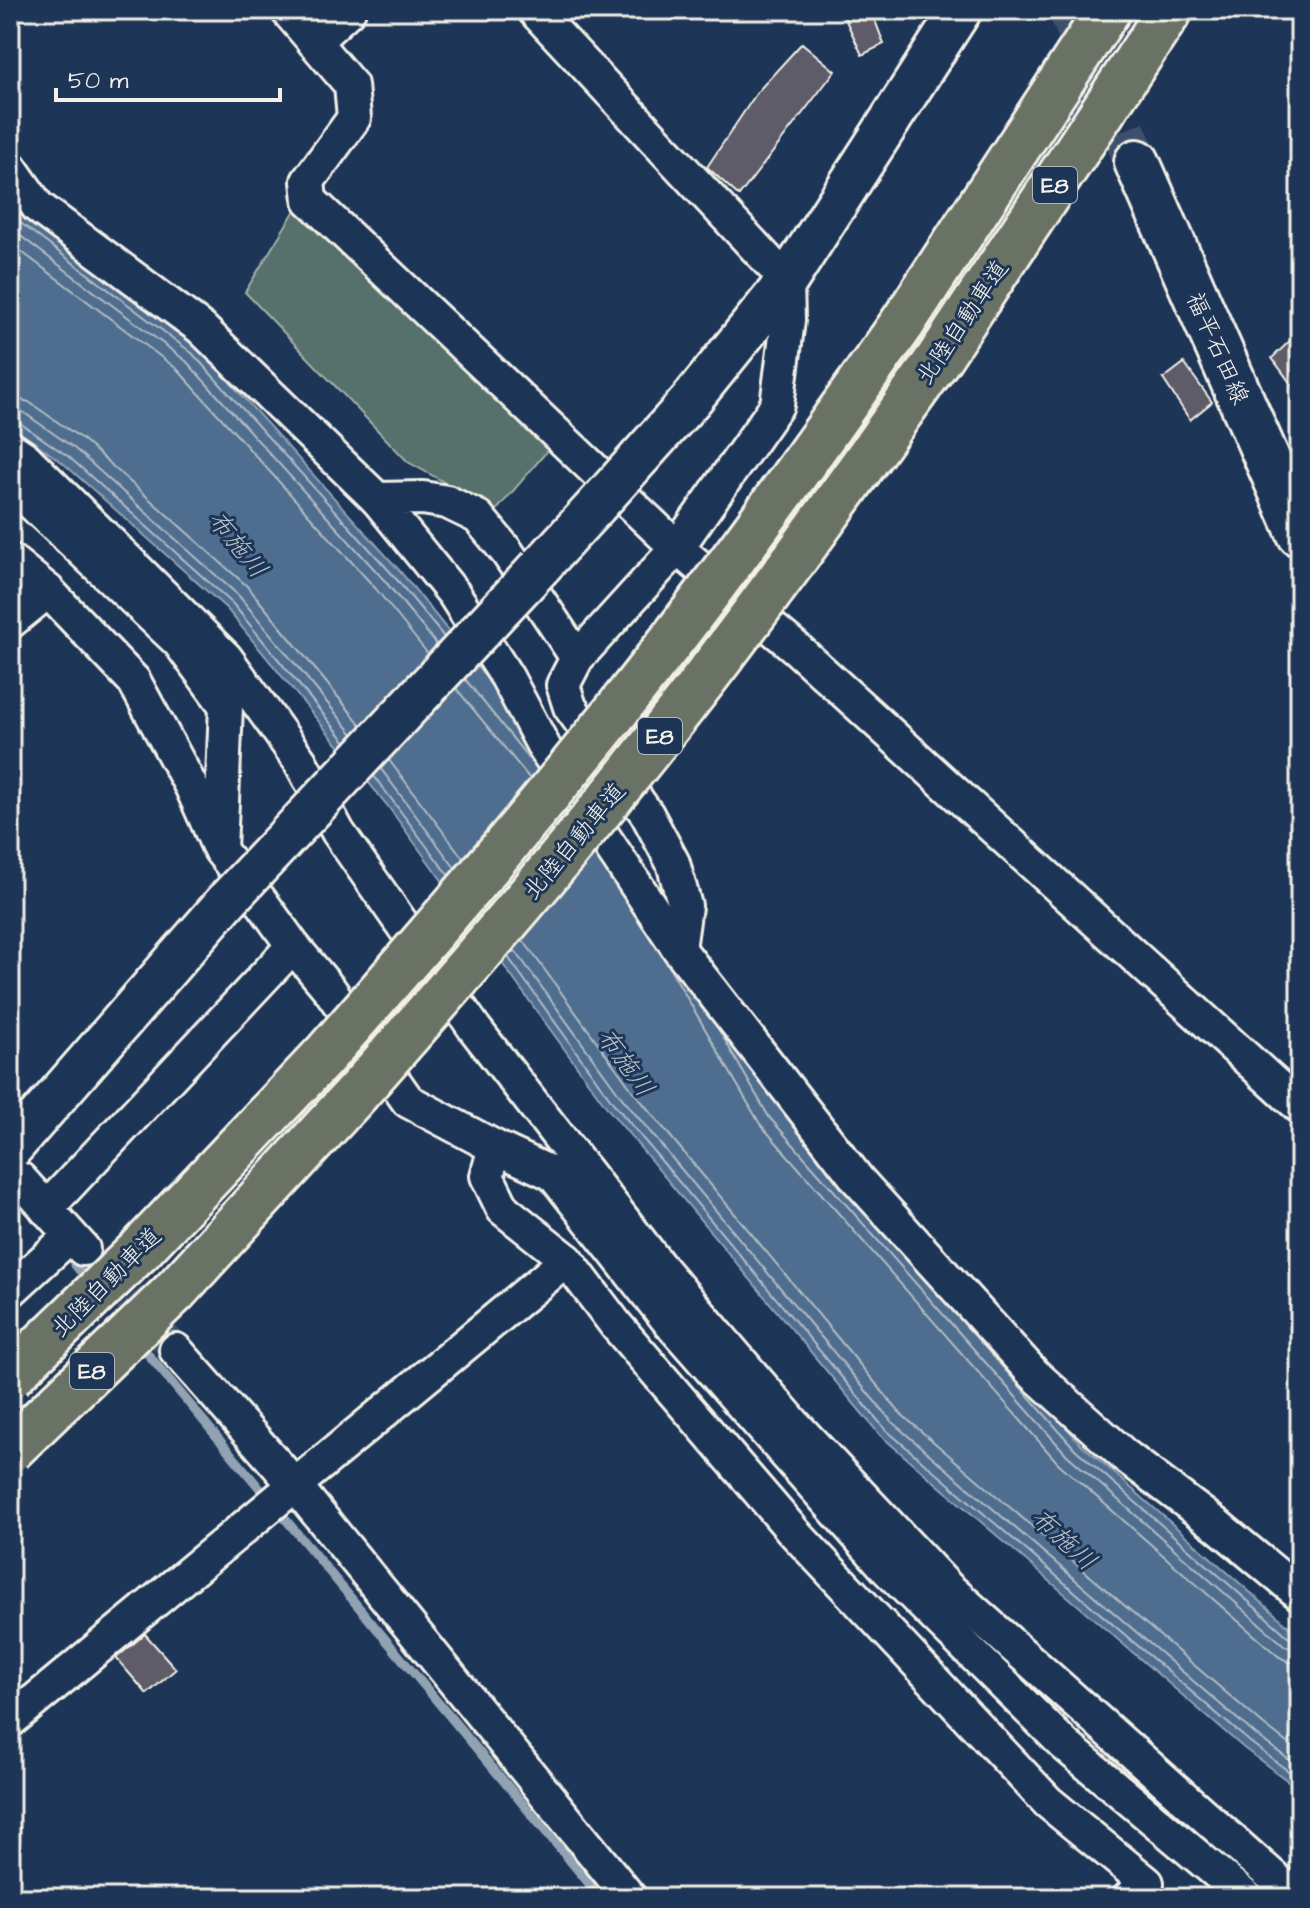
<svg xmlns="http://www.w3.org/2000/svg" width="1310" height="1908" viewBox="0 0 1310 1908" font-family="'Architects Daughter','Klee One',sans-serif">
<rect width="100%" height="100%" fill="#1d3557"/>
<filter id="ink" filterUnits="userSpaceOnUse"><feTurbulence type="fractalNoise" baseFrequency=".0125" numOctaves="2"/><feDisplacementMap in="SourceGraphic" scale="16" xChannelSelector="R" yChannelSelector="G"/><feConvolveMatrix kernelMatrix="1 2 1 2 8 2 1 2 1" color-interpolation-filters="sRGB"/></filter>
<g filter="url(#ink)">
<!-- green -->
<polygon fill="#566f6c" stroke="#a5b0aa" stroke-width="2" points="300,202 548,450 496,511 408,462 245,292"/>
<!-- water -->
<polygon fill="#4f6d8f" stroke="#91a2b3" stroke-width="2" points="10,205 198,347 399,570 659,891 783,1105 1080,1443 1300,1636 1300,1790 1245,1749 880,1435 608,1109 387,805 227,609 63,463 10,425"/>
<g fill="none" stroke-linecap="round" stroke-linejoin="round">
<!-- shore -->
<g stroke="#b2bcc4" stroke-width="2">
<polyline points="10,215 192,353 393,575 444,637"/>
<polyline points="10,228 186,361 385,581 437,645"/>
<polyline points="10,243 177,369 376,589 428,654"/>
<polyline points="10,397 29,402 82,439 248,587 361,725"/>
<polyline points="10,409 23,412 74,448 239,596 353,734"/>
<polyline points="10,419 17,421 69,457 232,603 346,742"/>
<polyline points="465,679 534,765"/>
<polyline points="456,688 530,779"/>
<polyline points="389,760 463,858"/>
<polyline points="381,769 455,868"/>
<polyline points="374,776 449,876"/>
<polyline points="523,940 632,1090 901,1414 1264,1725 1300,1753"/>
<polyline points="514,949 622,1098 892,1422 1256,1735 1300,1768"/>
<polyline points="508,957 614,1104 885,1429 1250,1742 1300,1780"/>
<polyline points="664,958 760,1124 1058,1463 1278,1656 1289,1662 1300,1663"/>
<polyline points="719,1030 769,1117 1067,1455 1285,1646 1300,1651"/>
<polyline points="980,1341 1075,1449 1291,1639 1300,1641"/>
</g>
<!-- stream -->
<g stroke="#91a2b3" stroke-width="9">
<polyline points="75,1265 90,1283"/>
<polyline points="137,1341 601,1898"/>
</g>
</g>
<!-- building -->
<g fill="#5e5c69" stroke="#f4f1e8" stroke-width="2">
<polygon points="841,10 871,10 884,44 862,55"/>
<polygon points="802,43 835,71 739,196 707,167 758,91"/>
<polygon points="1300,331 1300,396 1272,358"/>
<polygon points="1184,363 1212,402 1190,420 1163,379"/>
<polygon points="145,1634 176,1669 147,1694 116,1658"/>
</g>
<g fill="none" stroke-linecap="round" stroke-linejoin="round">
<!-- minor-tunnel -->
<polyline stroke="#3d516d" stroke-width="32" stroke-dasharray="32 16" stroke-linecap="butt" points="96,1263 176,1350"/>
<!-- secondary-tunnel -->
<polyline stroke="#3d516d" stroke-width="44" stroke-dasharray="44 22" stroke-linecap="butt" points="1070,10 1137,162"/>
<defs>
<g id="minor">
<polyline points="287,10 351,85 354,118 308,181 310,200 677,548 577,658 507,552 478,517 447,502 423,498 377,499 454,594 507,677 545,749 679,949 685,906 673,863 647,814 570,707 563,685 577,658"/>
<polyline points="534,10 787,281 788,320 777,405 677,548 796,648 1300,1107"/>
<polyline points="314,42 349,10"/>
<polyline points="10,167 38,207 201,328 377,499"/>
<polyline points="10,448 25,458 226,658 300,761 338,832 475,1029 659,1266 794,1424 948,1588 1297,1898"/>
<polyline points="10,486 23,495 179,642 226,706 220,850 263,904 293,946 330,990 408,1101 495,1147 487,1176 503,1209 567,1260 616,1325 793,1531 1048,1802 1147,1883 1129,1898"/>
<polyline points="10,560 48,591 134,681 192,788 217,844"/>
<polyline points="10,622 48,591"/>
<polyline points="679,949 858,1180 1034,1374 1124,1455 1218,1526 1300,1594"/>
<polyline points="495,1147 553,1174 671,1324 887,1569 1065,1745 1247,1898"/>
<polyline points="20,1179 83,1249"/>
<polyline points="46,1209 293,946"/>
<polyline points="10,1291 70,1236"/>
<polyline points="176,1350 294,1484 630,1898"/>
<polyline points="10,1721 567,1260"/>
</g>
<g id="tertiary">
<polyline points="640,457 691,400 787,281 961,10"/>
<polyline points="540,567 596,506"/>
<polyline points="10,1150 229,898"/>
</g>
<polyline id="secondary" points="1137,162 1300,534"/>
<g id="motorway">
<polyline points="902,324 1108,10"/>
<polyline points="939,358 1170,10"/>
<polyline points="140,1250 323,1057"/>
<polyline points="174,1292 356,1094"/>
</g>
</defs>
<!-- minor casing -->
<use href="#minor" stroke="#f4f1e8" stroke-width="38"/>
<!-- tertiary casing -->
<use href="#tertiary" stroke="#f4f1e8" stroke-width="46"/>
<!-- secondary casing -->
<use href="#secondary" stroke="#f4f1e8" stroke-width="50"/>
<!-- motorway casing -->
<use href="#motorway" stroke="#f4f1e8" stroke-width="50"/>
<!-- minor -->
<use href="#minor" stroke="#1d3557" stroke-width="32"/>
<!-- tertiary -->
<use href="#tertiary" stroke="#1d3557" stroke-width="40"/>
<!-- secondary -->
<use href="#secondary" stroke="#1d3557" stroke-width="44"/>
<!-- motorway -->
<use href="#motorway" stroke="#6a7165" stroke-width="44"/>
<defs>
<g id="tertiary-bridge">
<polyline points="596,506 640,457"/>
<polyline points="229,898 540,567"/>
</g>
<g id="motorway-bridge">
<path d="M323,1057C425,941 525,825 621,705C720,581 811,453 902,324"/>
<path d="M356,1094C453,984 551,873 643,757C747,628 843,493 939,358"/>
<polyline points="10,1376 140,1250"/>
<polyline points="10,1450 174,1292"/>
</g>
</defs>
<!-- tertiary-bridge casing -->
<use href="#tertiary-bridge" stroke="#f4f1e8" stroke-width="46" stroke-linecap="butt"/>
<!-- motorway-bridge casing -->
<use href="#motorway-bridge" stroke="#f4f1e8" stroke-width="50" stroke-linecap="butt"/>
<!-- tertiary-bridge -->
<use href="#tertiary-bridge" stroke="#1d3557" stroke-width="40"/>
<!-- motorway-bridge -->
<use href="#motorway-bridge" stroke="#6a7165" stroke-width="44"/>
</g>
</g>
<g text-anchor="middle" stroke-width="6" stroke-linejoin="round" paint-order="stroke">
<!-- shield labels -->
<g fill="#1d3557" stroke="#b4b9bc" stroke-width="2">
<rect x="1033" y="167" width="44" height="36" rx="6"/>
<rect x="638" y="718" width="44" height="36" rx="6"/>
<rect x="70" y="1353" width="44" height="36" rx="6"/>
</g>
<g font-size="22" font-weight="bold" fill="#f4f1e8">
<text x="1055" y="193">E8</text>
<text x="660" y="744">E8</text>
<text x="92" y="1379">E8</text>
</g>
<!-- street labels -->
<g font-size="24" fill="#f4f1e8" stroke="#1d3557">
<text transform="translate(962 322) rotate(-56)" y="8">北陸自動車道</text>
<text transform="translate(1218 348) rotate(66)" y="8">福平石田線</text>
<text transform="translate(574 841) rotate(-50)" y="8">北陸自動車道</text>
<text transform="translate(106 1282) rotate(-45)" y="8">北陸自動車道</text>
</g>
<!-- water labels -->
<g font-size="26" font-style="italic" fill="#bac3c9" stroke="#1d3557">
<text transform="translate(238 544) rotate(51)" y="9">布施川</text>
<text transform="translate(626 1062) rotate(54)" y="9">布施川</text>
<text transform="translate(1064 1539) rotate(42)" y="9">布施川</text>
</g>
</g>
<!-- margin -->
<rect width="1310" height="1908" fill="none" stroke="#1d3557" stroke-width="40"/>
<rect x="20" y="20" width="1270" height="1868" fill="none" stroke="#f4f1e8" stroke-width="3" filter="url(#ink)"/>
<!-- scale -->
<path d="M56 88v12h224v-12" fill="none" stroke="#f4f1e8" stroke-width="4"/>
<text x="68" y="88" font-size="24" fill="#f4f1e8" stroke="#1d3557" stroke-width="6" paint-order="stroke">50 m</text>
</svg>
